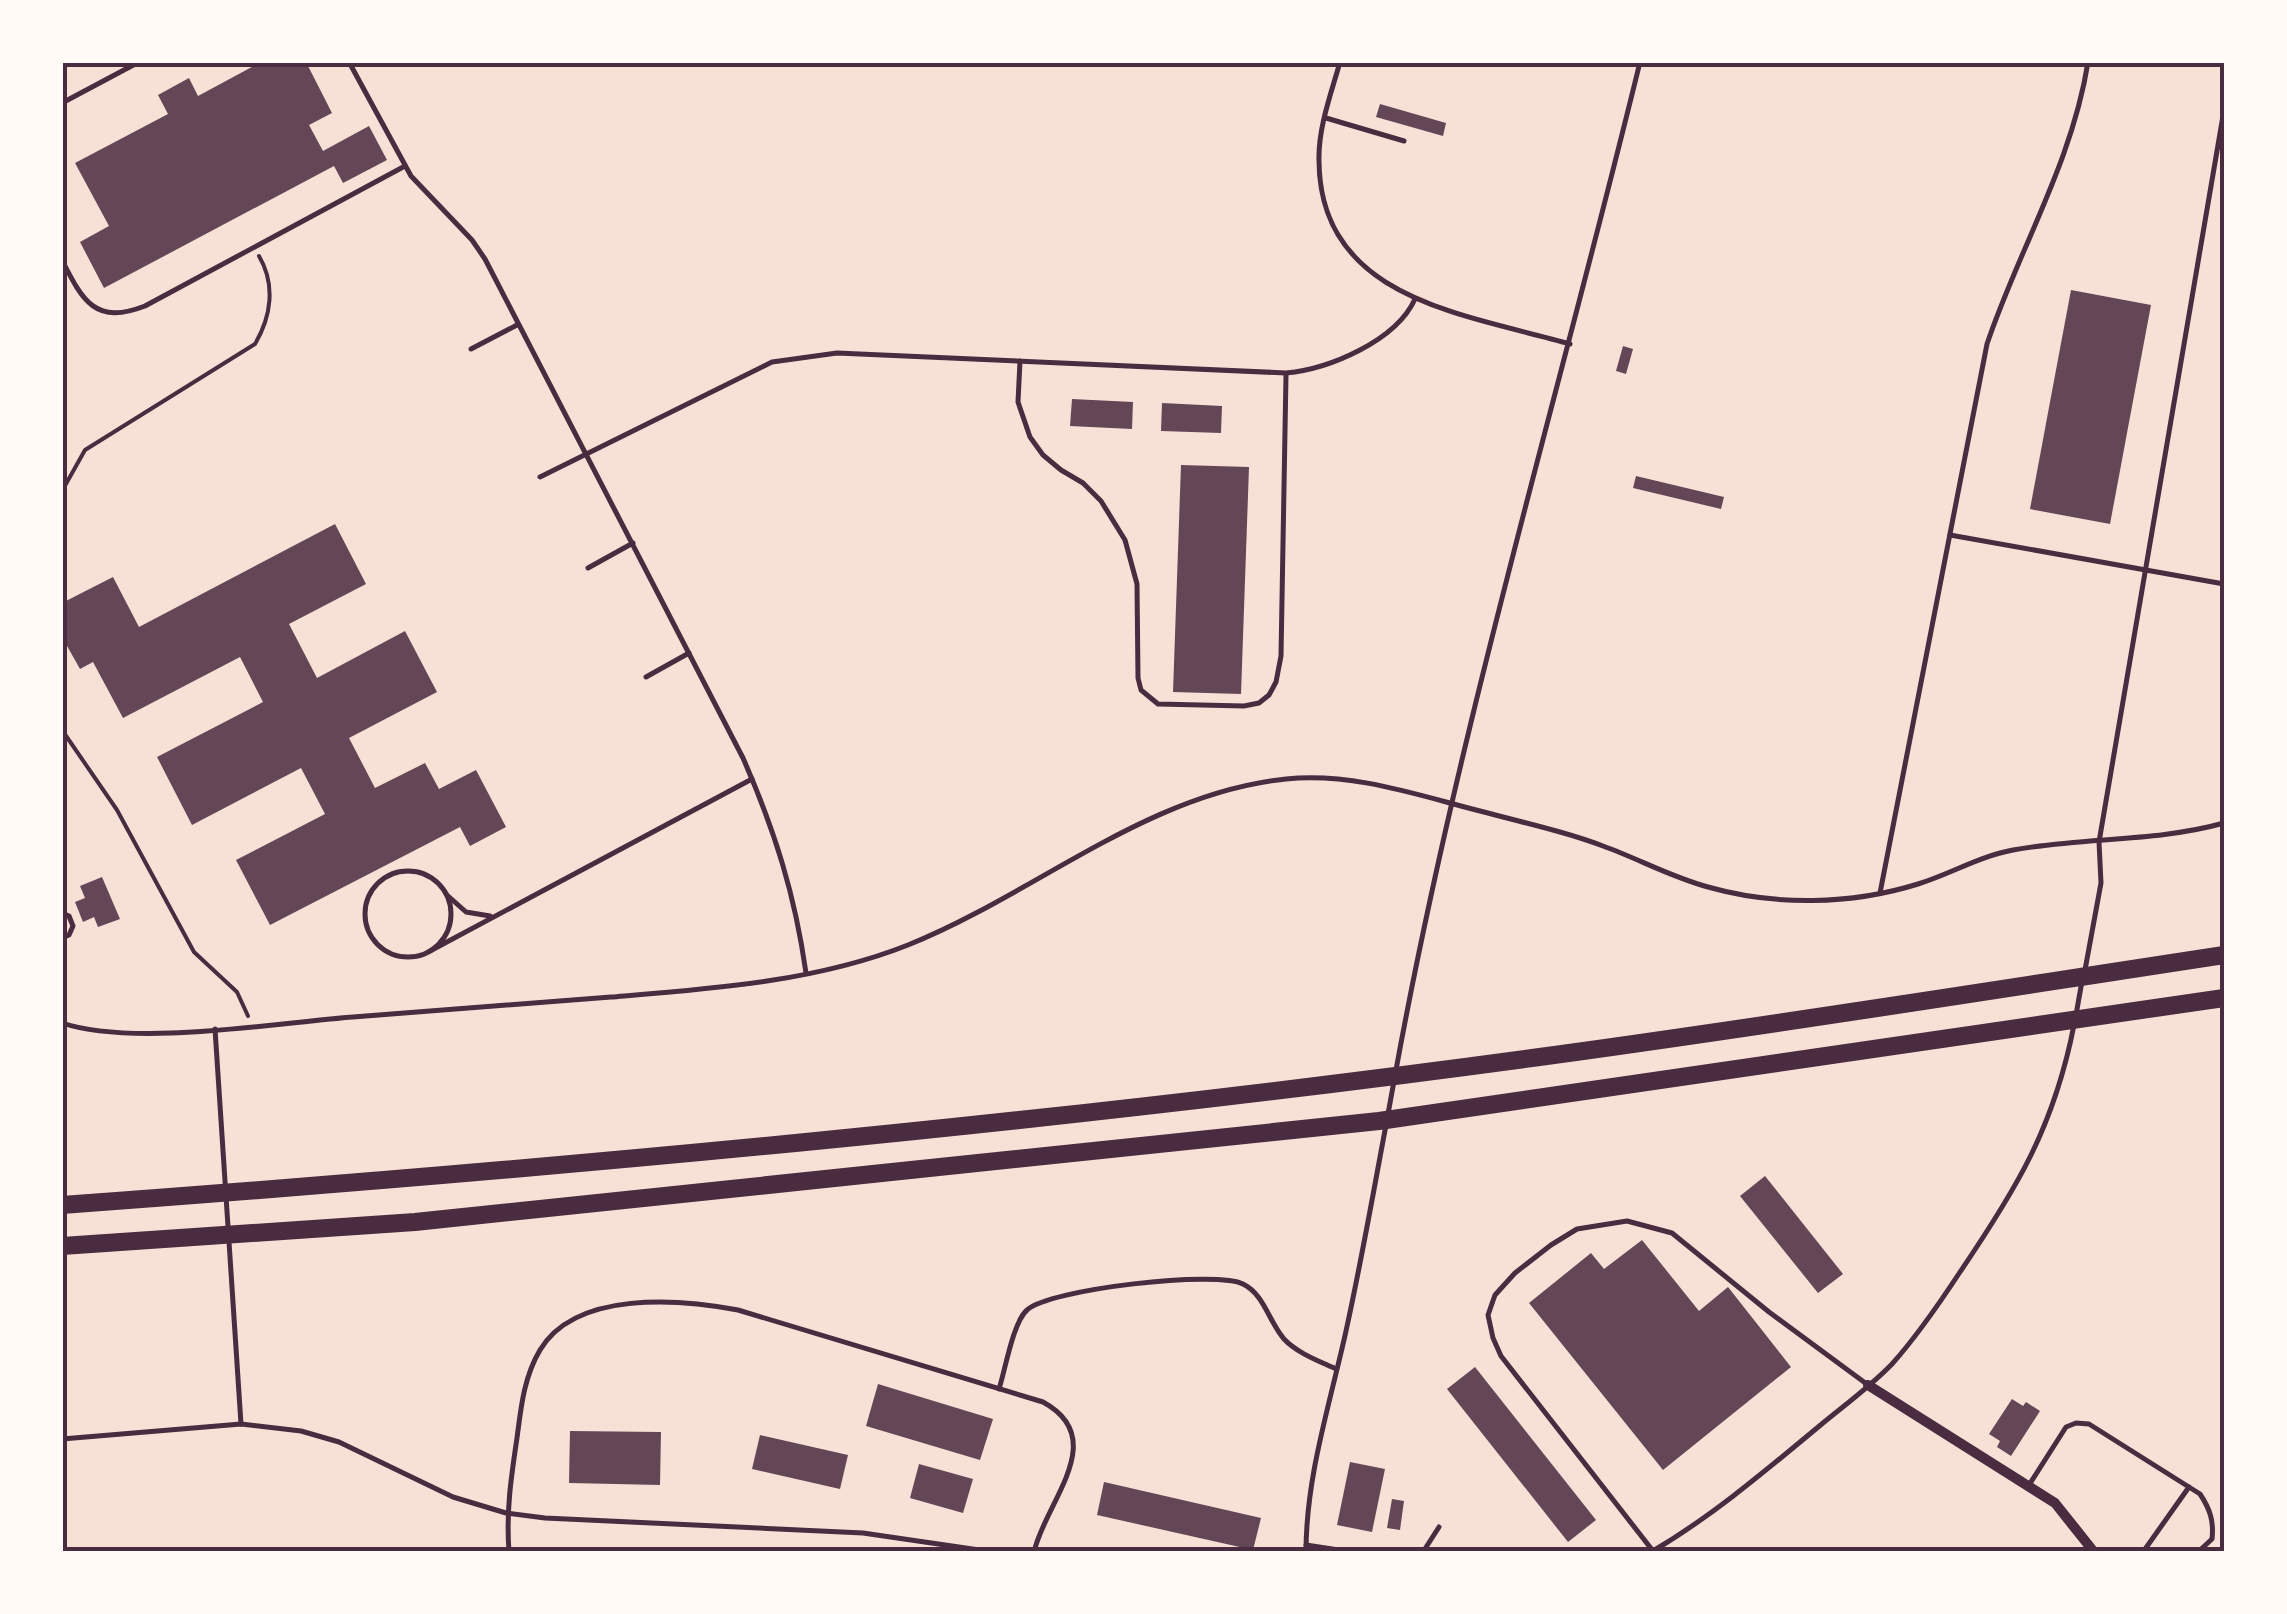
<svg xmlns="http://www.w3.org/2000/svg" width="2287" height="1614" viewBox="0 0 2287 1614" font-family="'Exo 2',sans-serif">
<rect width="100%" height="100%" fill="#f7e1d7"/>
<!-- building -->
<g fill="#644757">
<polygon points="261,62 306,62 332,113 309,125 323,151 369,126 387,160 343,183 334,166 104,288 80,242 109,226 75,163 168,114 158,95 189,78 198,96"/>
<polygon points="1380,104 1446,123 1443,136 1376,117"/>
<polygon points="2071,290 2151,305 2110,524 2030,509"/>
<polygon points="1623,346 1633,349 1626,374 1616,371"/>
<polygon points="1072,399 1133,402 1132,429 1070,426"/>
<polygon points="1162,403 1222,406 1221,433 1161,431"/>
<polygon points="1181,465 1249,467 1241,694 1173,692"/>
<polygon points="1636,476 1724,497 1721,509 1633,488"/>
<polygon points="335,524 366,584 289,624 317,678 405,631 437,692 349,738 375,788 425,763 439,789 476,770 506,827 470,846 460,827 270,925 236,860 325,814 301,768 192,825 157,757 263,702 240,657 123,718 93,662 80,669 62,637 62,603 113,577 139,627"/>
<polygon points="102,877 120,919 98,927 94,917 83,922 75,902 85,898 80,886"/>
<polygon points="1765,1176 1843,1274 1818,1293 1740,1196"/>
<polygon points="1642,1240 1699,1311 1728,1287 1791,1367 1663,1470 1529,1303 1591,1253 1604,1269"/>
<polygon points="1475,1367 1596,1520 1568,1542 1447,1389"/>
<polygon points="878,1384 993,1419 980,1460 866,1426"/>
<polygon points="2012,1399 2023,1406 2026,1402 2040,1411 2011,1456 1997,1447 2000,1441 1989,1434"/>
<polygon points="570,1431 661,1432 660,1485 569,1483"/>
<polygon points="760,1435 848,1455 840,1489 752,1469"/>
<polygon points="1350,1462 1385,1469 1372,1532 1337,1525"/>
<polygon points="919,1464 973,1479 963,1513 910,1498"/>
<polygon points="1104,1482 1261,1518 1253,1550 1097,1515"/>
<polygon points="1392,1499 1404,1501 1400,1530 1387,1528"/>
</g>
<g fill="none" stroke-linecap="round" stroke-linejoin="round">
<!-- path -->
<g stroke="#4a2c40" stroke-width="4">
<path d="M62,491L85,450L255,344C271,317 276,285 259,256"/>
<polyline points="62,730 117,810 194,952 237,992 248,1016"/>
</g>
<!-- service -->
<g stroke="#4a2c40" stroke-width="5">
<path d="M349,62L411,176L472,240L485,259L743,758C775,831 795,895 806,973"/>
<path d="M1340,62C1331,94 1318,128 1319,161C1320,300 1466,314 1570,344"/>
<polyline points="62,103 139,62"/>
<polyline points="1326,118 1404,141"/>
<path d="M62,260C83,302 96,325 145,306L405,166"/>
<polyline points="471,349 517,325"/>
<polyline points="1020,361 1018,402 1030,437 1043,455 1061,470 1083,483 1101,501 1125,540 1137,584 1138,678 1141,690 1158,704 1244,706 1259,703 1269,695 1276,682 1281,656 1286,375"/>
<path d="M540,477L772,362L837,353L1286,373C1329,369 1396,341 1415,299"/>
<polyline points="1950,535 2224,584"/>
<polyline points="588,568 633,543"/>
<polyline points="646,677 689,653"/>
<circle cx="408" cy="914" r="43"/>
<path d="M1880,893L1987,344C2019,249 2072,163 2088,62"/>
<polyline points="448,896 466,912 490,916"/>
<polyline points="62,913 69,916 73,926 69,935 62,938"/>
<polyline points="430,951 752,779"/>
<polyline points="2085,970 2101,883 2099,842 2224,110"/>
<polyline points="2076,1015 2082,981"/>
<path d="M62,1023C134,1047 275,1023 353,1017C439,1010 525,1003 611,997C710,989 815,982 908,945C1035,894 1147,793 1286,779C1354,772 1420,796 1484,812C1524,823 1565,831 1603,846C1639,859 1671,877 1708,887C1775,906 1851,905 1918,884C1950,874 1980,856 2013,850C2083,837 2156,842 2224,823"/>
<polyline points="215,1029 241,1424"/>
<path d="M1396,1070C1458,730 1558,398 1640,62"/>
<polyline points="1388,1114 1394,1081"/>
<path d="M1868,1385L1769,1312L1672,1233L1627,1221L1577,1229L1551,1245L1515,1273L1495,1295L1488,1315L1493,1338L1501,1356L1653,1551C1712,1516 1764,1472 1817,1428C1842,1407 1870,1387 1892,1364C1918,1335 1939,1304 1960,1272C2017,1188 2054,1127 2074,1025"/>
<path d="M999,1389C1005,1371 1013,1322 1027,1310C1049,1289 1217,1270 1243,1284C1264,1294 1269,1322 1284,1339C1297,1353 1319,1361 1336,1369"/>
<polyline points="62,1439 241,1424 301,1431 339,1442 453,1497 506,1513 545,1518 863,1533 993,1552"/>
<path d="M2029,1485L2066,1427L2076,1423L2089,1424L2200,1494C2210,1509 2214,1521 2212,1539L2198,1552"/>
<polyline points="1306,1545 1352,1552"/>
<path d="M509,1552C506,1511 511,1478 517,1438C521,1407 524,1377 540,1350C576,1290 680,1299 738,1310L1043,1402C1111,1439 1045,1502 1034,1552"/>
<path d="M1306,1552C1306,1476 1330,1404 1346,1331C1361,1263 1373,1194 1386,1125"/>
<polyline points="1423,1552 1439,1527"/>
<polyline points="2143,1552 2189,1487"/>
</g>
<!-- minor -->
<polyline stroke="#4a2c40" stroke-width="10" points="1868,1385 2055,1503 2094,1552"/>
<!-- motorway -->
<g stroke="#4a2c40" stroke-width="18">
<path d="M62,1205C553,1169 1044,1124 1532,1058C1763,1027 1994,990 2224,955"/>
<polyline points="62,1246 415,1222 1379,1121 2224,998"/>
</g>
</g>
<!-- border -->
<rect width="2287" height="1614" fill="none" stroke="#fffaf5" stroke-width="130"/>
<rect x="65" y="65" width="2157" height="1484" fill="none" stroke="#4a2c40" stroke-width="4"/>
</svg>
